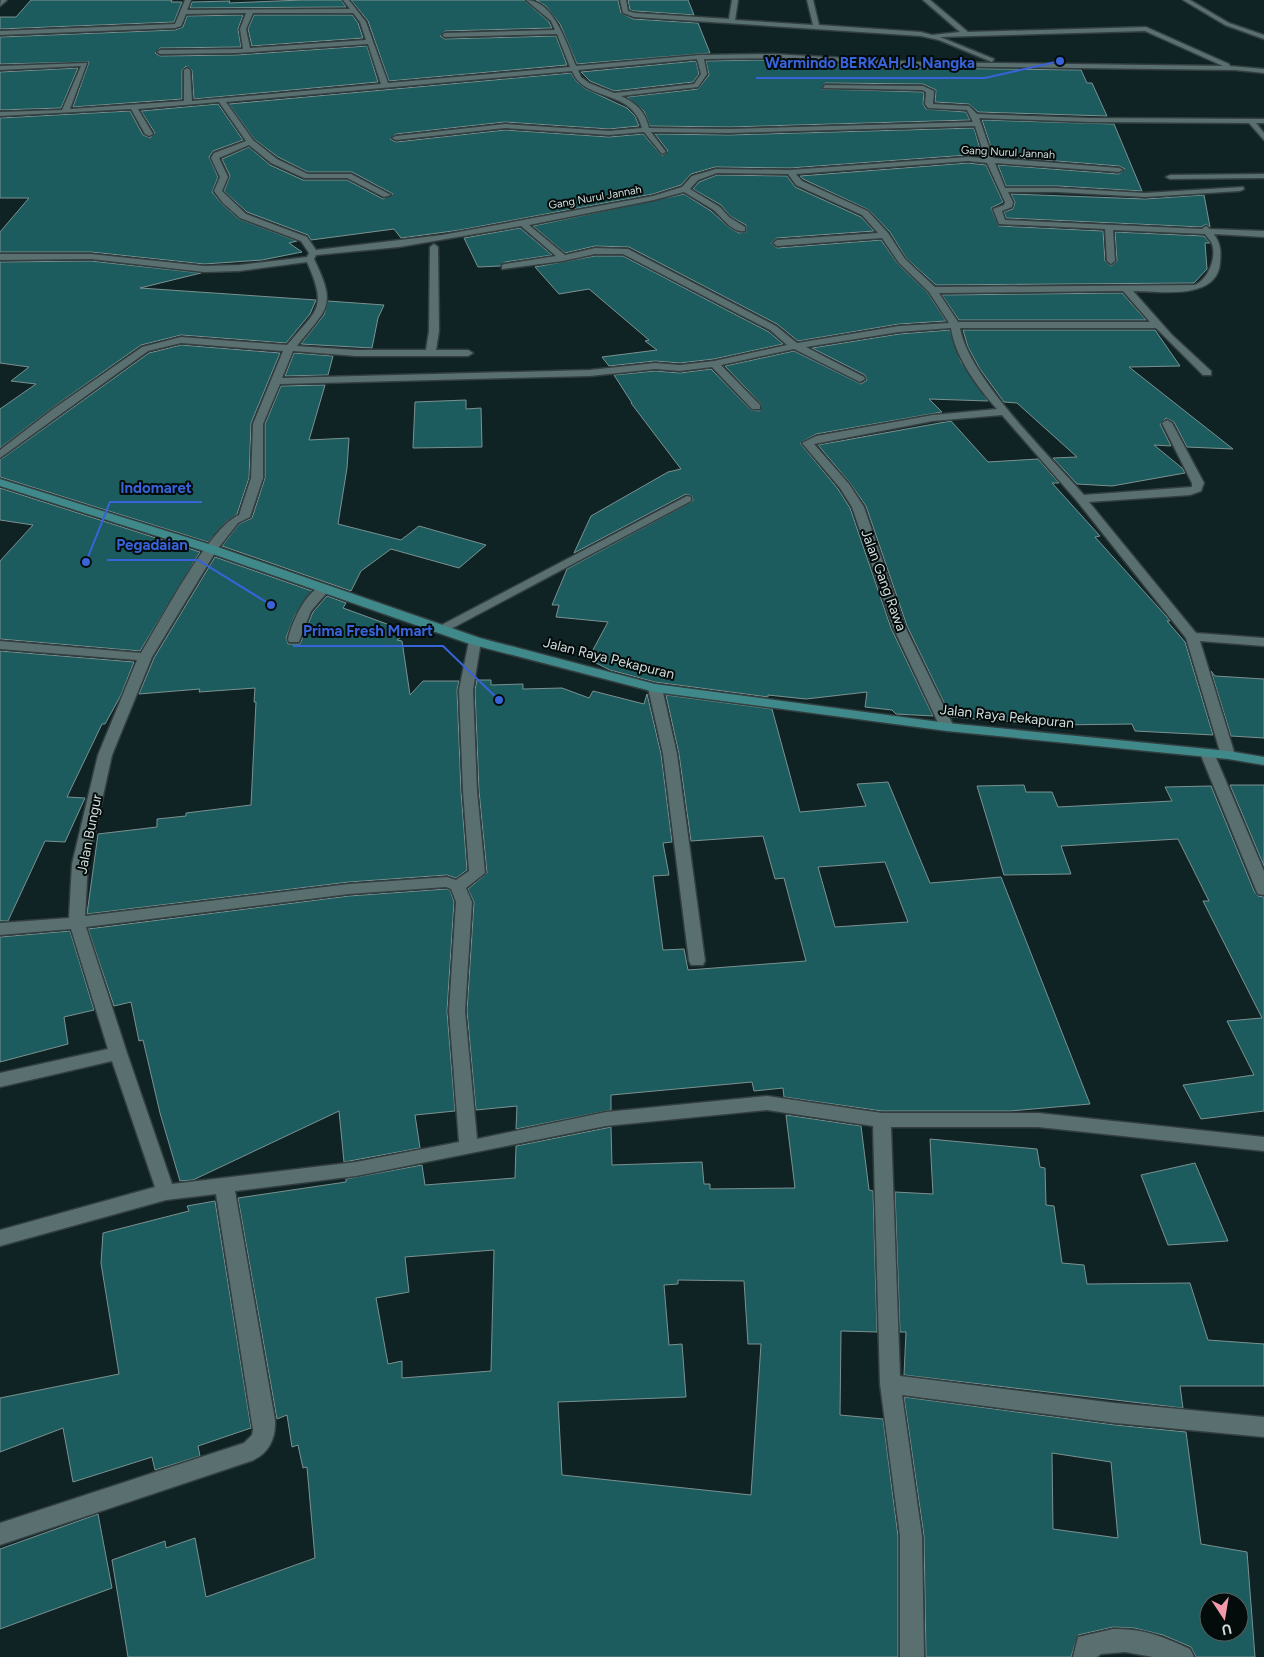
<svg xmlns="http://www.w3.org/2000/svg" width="1264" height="1657" viewBox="0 0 1264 1657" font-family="Figtree,sans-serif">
<rect width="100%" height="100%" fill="#102324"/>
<!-- building -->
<g fill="#1d5c5e" stroke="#7b9191" fill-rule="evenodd">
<polygon points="31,0 172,0 171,2 182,2 174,22 0,29 0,17 16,17"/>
<polygon points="302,0 341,0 346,7 190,8 192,2 230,1 229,3"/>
<polygon points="351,0 524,0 549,22 552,28 445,31 440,36 445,39 556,36 567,65 389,81 368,21"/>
<polygon points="536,0 618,0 621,13 633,19 698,23 710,53 577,64 560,24 546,6"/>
<polygon points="628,0 688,0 694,15 635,11 630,10"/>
<polygon points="243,15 238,29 241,47 160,48 155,53 160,56 236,55 367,46 378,82 194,99 192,70 186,66 182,70 182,99 73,107 89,62 0,64 0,37 175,30 183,27 187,16"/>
<polygon points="254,15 352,15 358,23 363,38 252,46 248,29"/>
<polygon points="760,60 916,68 1081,70 1087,83 1092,83 1107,116 978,112 969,104 935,102 936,90 923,84 825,83 822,89 922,92 924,93 923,104 926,109 966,112 970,120 729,127 650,126 644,111 627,97 698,89 709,75 706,61"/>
<polygon points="696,61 699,74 693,82 614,91 590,81 581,72"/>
<polygon points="78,68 61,108 0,110 0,72"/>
<polygon points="571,73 577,82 586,89 627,108 635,116 639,126 609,129 505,122 396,134 390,139 396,142 505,130 609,137 643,134 662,156 668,151 655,134 729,135 974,128 982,156 968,155 790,168 715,167 691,174 681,185 653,194 460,230 401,238 394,229 311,240 308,235 247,212 224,191 230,176 222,159 249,147 270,165 303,180 347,180 383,199 393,194 352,172 308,172 278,157 254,139 229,104"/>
<polygon points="218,104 243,140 213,151 209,157 218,177 212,192 222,204 239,219 297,241 289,243 302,252 262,260 204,264 91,252 0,252 0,232 29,198 0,198 0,118 130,111 143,135 150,138 155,133 141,111"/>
<polygon points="982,120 1114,124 1142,191 1057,186 1006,186 998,165 1119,174 1125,169 1119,166 994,156"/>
<polygon points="968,163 986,165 1003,202 991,208 999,226 1103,231 1105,261 1111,266 1117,261 1115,232 1204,236 1210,243 1205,243 1207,269 1194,283 936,285 906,258 890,232 869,210 803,179 800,176"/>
<polygon points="717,175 787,176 795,187 861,217 874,231 777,238 771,243 777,248 881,240 898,264 928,293 946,321 899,324 798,341 777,324 629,247 595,246 565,253 533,226 684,194 711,211 730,228 739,233 746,232 746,225 730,216 721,205 693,189 699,182"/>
<polygon points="1011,194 1145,199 1204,195 1210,227 1206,224 1201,227 1006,218 1004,212 1013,209 1015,202"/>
<polygon points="520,228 552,255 505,262 500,266 478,267 464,238"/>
<polygon points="595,256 623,256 769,332 783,344 714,359 680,363 655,361 609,366 602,357 657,350 645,341 649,340 589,289 559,294 535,267"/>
<polygon points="91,261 201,273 140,288 316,300 310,314 286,343 181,335 141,345 52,408 0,448 0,409 36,384 11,381 29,367 0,363 0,262"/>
<polygon points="1122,293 1146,320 959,320 942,295"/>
<polygon points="328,301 384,305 378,318 372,348 301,344 324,315"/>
<polygon points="950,330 961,362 988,401 929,399 942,412 816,434 800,443 838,489 850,508 891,628 933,716 896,714 892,710 865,707 867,692 806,699 768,695 768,697 655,682 610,670 588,659 608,622 556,617 559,605 552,605 567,569 693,501 692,496 686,494 574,553 591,516 668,472 681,469 631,403 632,403 614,375 655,371 680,373 711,369 751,410 760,411 761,404 725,366 794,351 861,384 867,380 865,375 812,348 899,334"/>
<polygon points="963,330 1155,330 1180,366 1129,367 1233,449 1187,447 1174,422 1166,418 1160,424 1171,446 1154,445 1182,468 1185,473 1112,486 1077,484 1053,458 1077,457 1017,403 1004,402 980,369 968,347"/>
<polygon points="181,345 280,353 251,423 249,478 237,514 226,522 208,542 0,477 0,460 149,353"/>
<polygon points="294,353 333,356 328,375 285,376"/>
<polygon points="325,385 309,440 349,438 347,468 338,524 401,540 419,526 486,545 459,568 391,549 361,571 351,591 222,546 239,524 252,518 265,478 265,424 281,386"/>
<polygon points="466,400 466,409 481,408 482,447 413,448 415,402"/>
<polygon points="951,421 988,462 1038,459 1059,483 1052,483 1100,536 1095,537 1166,616 1170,621 1167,621 1185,642 1213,735 1135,731 1132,724 1056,725 951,717 907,626 866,506 850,483 818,445"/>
<polygon points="0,488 200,552 140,651 0,639 0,561 33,525 0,520"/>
<polygon points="215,557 312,591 295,615 286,638 288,644 300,644 313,612 327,596 346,603 343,608 409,632 397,640 402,641 410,695 423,681 459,681 457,690 461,791 467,870 456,878 447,875 349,882 87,914 98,834 157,827 157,819 186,816 186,813 251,805 256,702 254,702 255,688 199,692 200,689 139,694 154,658"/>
<polygon points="0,651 134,662 121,695 105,724 102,724 67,797 85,798 65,842 45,841 8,921 0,921"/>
<polygon points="1211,671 1215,676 1264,679 1264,738 1231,736"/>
<path d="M477,680H491V685L523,684V689L562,688L589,698L593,691L644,704L647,694L661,754L672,842L663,843L669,875L653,876L663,950L684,949L688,970L806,961L784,878L775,879L763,836L691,841L679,754L666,695L772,709L800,812L866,806L857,784L888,782L930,883L1001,877L1090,1104L1010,1111H882L784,1097L783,1088L754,1091L752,1082L611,1095V1110L516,1129L517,1106L476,1110L467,1011L474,902L468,889L487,873L479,791L475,690ZM885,862L908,922L835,927L818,867Z"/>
<polygon points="1024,785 1026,792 1052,792 1058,807 1172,801 1165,787 1211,786 1254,891 1258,896 1264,897 1264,1111 1201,1119 1183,1085 1254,1075 1227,1021 1262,1018 1203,901 1209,901 1178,839 1061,846 1071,874 1004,875 977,786"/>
<polygon points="1230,785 1264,785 1264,866"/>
<polygon points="446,889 450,890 454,902 447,1011 455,1111 415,1115 420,1148 344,1162 339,1111 193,1180 180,1181 160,1113 143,1040 139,1041 131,1002 114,1006 88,929 349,896"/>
<polygon points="70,931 94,1010 64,1017 68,1044 0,1062 0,937"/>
<path d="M786,1115L861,1126L869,1190L873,1191L877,1332L841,1331L840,1415L883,1419L898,1536V1657H128L112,1560L165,1541L166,1548L195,1538L206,1597L315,1558L307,1467L303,1468L298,1445L292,1447L287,1415L277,1419L238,1198L346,1182V1179L422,1165L425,1185L515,1178L516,1146L611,1127L612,1165L702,1162L704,1184H710V1189L795,1188ZM494,1250L491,1371L402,1378V1361L388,1364L376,1298L409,1292L405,1257ZM678,1280L744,1281L748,1344H761L751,1495L562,1475L558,1402L686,1397L682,1344L669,1345L664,1285L678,1284Z"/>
<polygon points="930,1139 1037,1149 1040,1167 1045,1168 1046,1205 1054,1206 1062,1263 1084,1265 1087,1284 1190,1283 1208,1340 1264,1344 1264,1386 1180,1386 1183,1408 904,1375 906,1332 900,1332 895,1192 933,1194"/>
<polygon points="1195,1163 1228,1241 1168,1245 1141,1175"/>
<polygon points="215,1201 251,1428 198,1446 200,1456 155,1470 152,1457 73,1482 63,1428 0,1452 0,1398 119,1374 101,1263 103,1233 189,1211 187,1206"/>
<path d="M904,1397L1115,1425L1186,1432L1201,1544L1247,1552L1255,1657H1196L1191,1647L1163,1635L1134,1628L1113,1627L1078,1635L1071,1657H926L924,1536ZM1052,1453L1111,1462L1118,1538L1053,1529ZM1209,1602H1239V1632H1209Z"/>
<polygon points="98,1514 112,1588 0,1629 0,1549"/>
</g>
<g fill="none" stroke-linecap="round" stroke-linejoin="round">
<defs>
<g id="minor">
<polygon points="7,0 0,6 1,0"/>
<path d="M185,0H191L187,10L350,9L343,0H349L366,22L388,83L570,67L557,34L445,37L442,35L445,33L555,30L551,21L526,0C554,0 567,45 576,66L700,55L773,54L916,62L1223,66L1145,31L940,37L994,59L992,62L939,40L921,36L634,17L623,13L620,0H626L628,11L635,13L729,19L732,0H738L735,20L813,25L807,0H813L819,25L921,32L932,35L960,32L923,0H930L968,32L1146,27L1229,64L1230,66L1264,69V73L1235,70L916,66L773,58L704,59L707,74L698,87L621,96C636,103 645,111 649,128L729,129L973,122L967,110L928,108L925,104L926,92L922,90L823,88L825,85L923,86L934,91L933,104L969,106L977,114L1089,118L1264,119V123H1256L1264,133V140L1249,123L1089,122L979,118L993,158L1119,168L1123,170L1119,172L995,163L1005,188H1057L1145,193L1243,187L1244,189L1240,191L1145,197L1057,192H1008L1013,202L1012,207L1002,211L1005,220L1202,229L1206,226L1210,229L1264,231V237L1214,234C1221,245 1221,251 1220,263C1217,301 1159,291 1133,291L1172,335L1211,371V375H1203L1156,328H960C969,378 1049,455 1084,495L1192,487V483L1162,423L1167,420L1172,423L1204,483L1201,491L1190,495L1089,502L1196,633L1264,638V646L1200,641L1235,755L1233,758H1223L1221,755L1186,638L1077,501L1002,415L933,421L814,444L849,484L864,507L905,627L954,727L947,731L940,727L893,627L852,507L840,488L802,443L816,436L933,415L997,409C978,388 955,357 951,328L899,332L806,347L864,377L865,379L860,382L794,349L721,365L760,405V409H752L712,367L680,371L655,369L590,376L280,384L263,424V478L250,517L238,523L216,551L152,657L112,755L88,864L85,916L349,884L447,877L456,880L469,871L463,791L459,690L469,641L475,637L481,641L473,690L477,791L485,873L466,888L472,902L465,1011L477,1139L606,1112L767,1096L882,1113H1038L1264,1137V1151L1038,1127H891L900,1376L1115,1403L1264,1417V1437L1115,1423L902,1395L922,1536L924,1657H900V1536L880,1384L873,1126L767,1110L606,1126L356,1176L235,1191L275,1420C276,1438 269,1454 251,1461L0,1545V1523L244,1443L252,1435L253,1430L216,1194L166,1200L0,1246V1230L155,1187L112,1061L0,1087V1073L108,1049L71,929L0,935V923L69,918L72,864L98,755L137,660L0,649V641L141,653C160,622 209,527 239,515L251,478L253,424L283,351L181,343L148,351L0,458V450L53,409L142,347L181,337L287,345C317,309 328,309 307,262L239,271L204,272L91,259L0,260V254H91L204,266L239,265L307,257L309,253L301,241L240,218L223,203L214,191L220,177L211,158L214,153L246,141L219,102L138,109L153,134L149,136L145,134L131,109L0,116V112L62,110L81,66L0,70V66L87,63L70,109L184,101V70L187,68L190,70L192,101L381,84L368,44L236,53L160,54L157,52L160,50L243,49L240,29L246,13L186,14L181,26L175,28L0,35V31L175,24ZM253,13H353L360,22L366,40L250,48L246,29ZM697,59L701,74L694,84L614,93L589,83L581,77L578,70ZM572,71C585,103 632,88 642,128L609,131L505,124L396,136L392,138L396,140L505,128L609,135L644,132L662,154L666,152L651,132L729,133L975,126L985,158L968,157L790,170L716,169L692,176L682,187L653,196L442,235L316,250L307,237L246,214L222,191L228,177L219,158L249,145L271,163L304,178H347L384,197L391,195L351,174H308L277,159L253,140L226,102ZM968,161L987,163L1005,202L1004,205L993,209L999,224L1105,229L1107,261L1111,264L1115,261L1113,230L1205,234C1207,237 1211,241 1212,244C1217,258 1208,279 1195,285L935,287L905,259L888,233L868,211L802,181L796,174ZM717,173L788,174L796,185L862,215L878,233L777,240L773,243L777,246L882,238L899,263L929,292L949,323L899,326L797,343L776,326L628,249L595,248L565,255L529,225L654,200L684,192C693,198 703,203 712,209C722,216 731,233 745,231V227L729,217L720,207L690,189L698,180ZM521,226L556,256L505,264L502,265V269L563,261L595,254H623L770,330L787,345L714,361L680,365L655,363L590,370L282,378L293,351L356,356H468L473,353L468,350H436L439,331L438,247L434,244L430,247L429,331L426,350H356L297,346C328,307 337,307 314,259L316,255L399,247ZM1123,291L1150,322H958L939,293ZM446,887L451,889L456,902L449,1011L459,1142L356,1162L172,1184L127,1053L86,927L349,894Z"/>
<polygon points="1183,0 1190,0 1229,23 1264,35 1264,39 1225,25"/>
<polygon points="1264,174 1264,178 1170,179 1166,177 1170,175"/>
<polygon points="687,496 691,497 691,501 445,632 435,632 434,629"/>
<path d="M324,585L330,589L311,611L300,639L299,642H289L288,639C292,622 306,590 324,585Z"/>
<polygon points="655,684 662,688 677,754 705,961 703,965 691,965 689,961 663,754 648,688"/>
<polygon points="1207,749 1214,753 1264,871 1264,895 1258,894 1256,890 1200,753"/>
<path d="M1113,1629C1142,1628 1165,1637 1190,1649L1194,1657H1153L1125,1652L1101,1654L1097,1657H1073L1078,1637Z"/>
</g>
<polygon id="major" points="0,479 215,546 480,638 655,684 947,723 1228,751 1264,757 1264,765 1228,759 947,731 655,692 470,644 207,552 0,486"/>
</defs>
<!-- minor casing -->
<use href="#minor" stroke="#323e3f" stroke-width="3"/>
<!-- major casing -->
<use href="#major" stroke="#323e3f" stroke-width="3"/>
<!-- minor -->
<use href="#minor" fill="#5a6f6f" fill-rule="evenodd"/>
<!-- major -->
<use href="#major" fill="#3f898b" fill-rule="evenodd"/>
</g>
<g text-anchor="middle" stroke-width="4" stroke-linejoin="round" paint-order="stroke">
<!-- far-street labels -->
<g font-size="11" fill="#d2dddd" stroke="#040b0b">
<text transform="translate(1008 152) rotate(3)" y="4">Gang Nurul Jannah</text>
<text transform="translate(595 197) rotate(-10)" y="4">Gang Nurul Jannah</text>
</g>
<!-- street labels -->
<g font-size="14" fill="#d2dddd" stroke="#040b0b">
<text transform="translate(884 580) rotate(70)" y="5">Jalan Gang Rawa</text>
<text transform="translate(609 658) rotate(14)" y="5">Jalan Raya Pekapuran</text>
<text transform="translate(1007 716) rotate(6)" y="5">Jalan Raya Pekapuran</text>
<text transform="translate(89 834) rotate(-79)" y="5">Jalan Bungur</text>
</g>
</g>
<!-- callouts -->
<path fill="none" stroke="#3863d9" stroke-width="2" d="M1060 61L985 78H756M86 562L110 502H202M271 605L198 560H107M499 700L443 646H293"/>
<g fill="#3863d9" stroke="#040b0b" stroke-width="2">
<circle cx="1060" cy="61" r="5"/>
<circle cx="86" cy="562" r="5"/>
<circle cx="271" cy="605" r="5"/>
<circle cx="499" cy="700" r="5"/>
</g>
<g font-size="15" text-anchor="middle" font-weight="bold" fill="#3863d9" stroke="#040b0b" stroke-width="4" stroke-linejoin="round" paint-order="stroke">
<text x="870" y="68">Warmindo BERKAH Jl. Nangka</text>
<text x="156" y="493">Indomaret</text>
<text x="152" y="550">Pegadaian</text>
<text x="368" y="636">Prima Fresh Mmart</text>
</g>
<!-- north arrow -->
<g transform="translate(1224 1617) rotate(168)"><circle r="24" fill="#040b0b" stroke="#565f5f"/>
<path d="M0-4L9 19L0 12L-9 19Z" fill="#f29aac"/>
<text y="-8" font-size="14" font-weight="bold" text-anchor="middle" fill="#d2dddd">U</text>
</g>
</svg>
